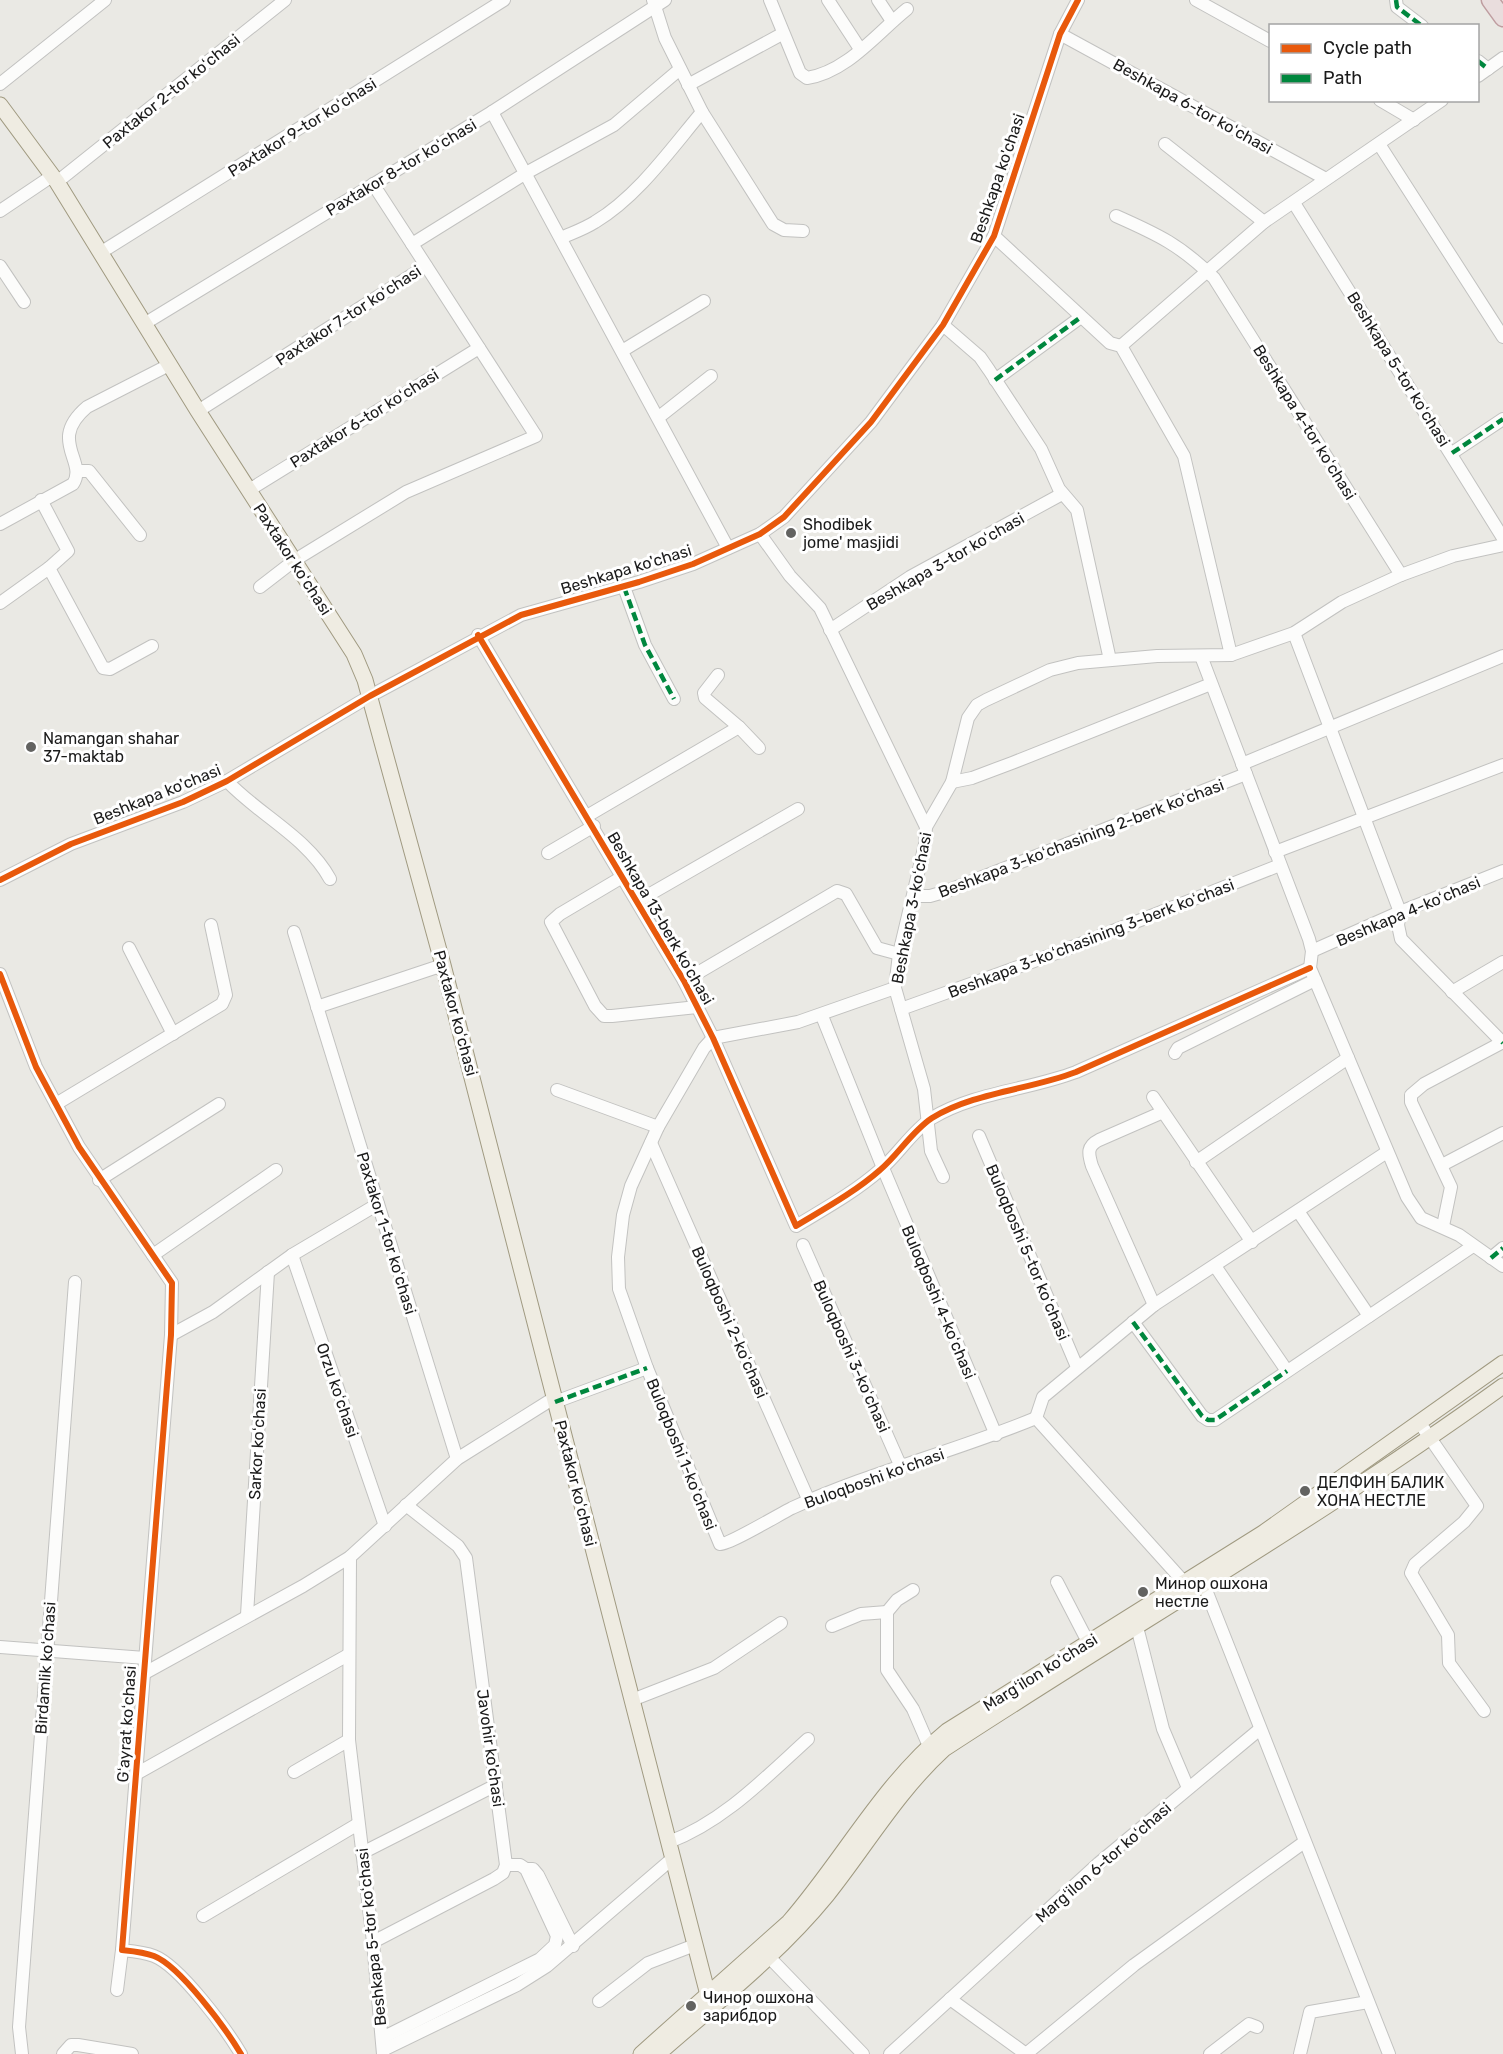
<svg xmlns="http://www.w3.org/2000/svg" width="1503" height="2054" viewBox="0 0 1503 2054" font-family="Rubik,sans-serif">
<rect width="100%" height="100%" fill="#eae9e4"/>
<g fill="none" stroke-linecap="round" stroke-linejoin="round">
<defs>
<g id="minor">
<polyline points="653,0 665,38 702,112 773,224 784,230 803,231"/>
<path d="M770,0L800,73L807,78C847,72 877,33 907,9"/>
<polyline points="828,0 860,49"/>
<polyline points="878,0 892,21"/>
<polyline points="1196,0 1270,41"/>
<polyline points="1396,0 1397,7 1422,26"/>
<polyline points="1060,34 1326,179"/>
<polyline points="1478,61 1488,69"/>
<polyline points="1478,76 1503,58"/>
<polyline points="0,84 105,0"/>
<polyline points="688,85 782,34"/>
<polyline points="1380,100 1414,120"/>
<polyline points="492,112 728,548"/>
<polyline points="1165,144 1264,222"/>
<polyline points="1379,144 1503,337"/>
<polyline points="57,182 285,0"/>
<polyline points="373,184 412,244"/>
<polyline points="1294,203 1503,538"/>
<polyline points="0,211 52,176"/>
<path d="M1116,216C1159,235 1180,245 1214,278L1401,575"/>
<polyline points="994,236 1110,343 1121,346 1184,456 1231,655"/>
<path d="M561,238C572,233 584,229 595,222C638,196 670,150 702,112"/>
<polyline points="100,253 504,0"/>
<polyline points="0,266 24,302"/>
<polyline points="144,324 492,112 665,0"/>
<polyline points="943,325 980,357 989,370 1041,449 1059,489 1077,510 1110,660"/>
<polyline points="1121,346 1264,222 1442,100"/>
<polyline points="622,351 704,301"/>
<polyline points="995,380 1081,317"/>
<polyline points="198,411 426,266"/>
<polyline points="659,417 711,376"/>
<polyline points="1452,453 1503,419"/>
<polyline points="77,471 89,471 140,535"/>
<polyline points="249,490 479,348"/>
<polyline points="41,500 68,551 49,568"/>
<path d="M0,524L73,484C88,461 47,441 87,407L169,365"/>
<polyline points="760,534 790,576 820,608 926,827"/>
<polyline points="260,587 295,560 406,492 536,436 412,244 526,173 614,125 680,69"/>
<polyline points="624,587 645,645 674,699"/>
<polyline points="0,603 49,568 103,668 110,669 152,646"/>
<polyline points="830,630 910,577 1062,494"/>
<polyline points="1294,633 1400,912 1398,925 1401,939 1503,1043"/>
<path d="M478,635L684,981L713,1038L796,1226C824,1209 855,1192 880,1170C898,1155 912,1131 932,1118C975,1092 1029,1090 1076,1072L1310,968"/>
<polyline points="1201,656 1309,939 1312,951 1310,968 1407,1197 1421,1218 1459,1235 1503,1266"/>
<polyline points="718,675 704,693 705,698 739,727 759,748"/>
<polyline points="1242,764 1503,656"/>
<path d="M227,781C259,815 307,837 330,879"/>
<polyline points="952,782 972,778 1012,763 1211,684"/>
<polyline points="587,816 739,727"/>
<polyline points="1275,852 1503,765"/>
<polyline points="548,853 594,826"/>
<polyline points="624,876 560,914 551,922 595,1006 604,1016 612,1016 697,1007"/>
<polyline points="0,880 71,844 183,802 227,781 370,696 521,615 639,582 693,564 760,534 784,517 871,422 943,325 994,236 1060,34 1078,0"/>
<polyline points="915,896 930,896 944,892 1246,774"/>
<polyline points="638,901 798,809"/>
<polyline points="294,932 457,1459"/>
<polyline points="129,948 173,1034"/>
<polyline points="1312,951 1400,912 1503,871"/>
<path d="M0,974L36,1067L79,1147L172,1283L171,1335L122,1950C132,1951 144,1952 154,1956C180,1966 226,2029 241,2054"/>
<polyline points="684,981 837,891 846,894 877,948 899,954"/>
<path d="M895,988L798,1022L713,1038L704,1048L658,1127L631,1186L623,1215L618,1257L619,1289L647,1368L720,1544C728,1545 780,1514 792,1508C871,1472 956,1451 1036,1418"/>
<polyline points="1452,992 1503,962"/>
<polyline points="317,1007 443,965"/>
<polyline points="901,1009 1062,951 1280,865"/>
<polyline points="822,1016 883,1168 996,1435"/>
<polyline points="1175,1053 1178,1048 1315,980"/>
<polyline points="557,1090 658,1127"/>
<polyline points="1153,1097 1252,1242"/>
<polyline points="56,1104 222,1004 226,995 211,925"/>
<polyline points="979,1136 1077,1367"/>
<polyline points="651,1143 809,1501"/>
<polyline points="1196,1162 1348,1058"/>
<polyline points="1442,1165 1503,1133"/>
<polyline points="943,1177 931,1151 924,1089 895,988 899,954 925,844 926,827 952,782 968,718 977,705 986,700 1050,670 1078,663 1157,656 1231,655 1294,633 1342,602 1401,575 1453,556 1503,545"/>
<polyline points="99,1180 219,1104"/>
<polyline points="1298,1211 1369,1316"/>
<polyline points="1443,1226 1451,1187 1411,1102 1411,1095 1424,1084 1503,1042"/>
<polyline points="803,1245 901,1467"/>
<polyline points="153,1255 276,1170"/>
<polyline points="292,1255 385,1526"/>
<polyline points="1491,1258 1503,1248"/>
<polyline points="1215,1266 1287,1371"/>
<path d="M1154,1305L1092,1166C1088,1153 1087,1146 1099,1140L1163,1112"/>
<polyline points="1133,1322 1202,1416 1208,1420 1215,1420 1473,1246"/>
<polyline points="171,1335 213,1312 292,1255 378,1204"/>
<polyline points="555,1402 647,1368"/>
<polyline points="1036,1418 1043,1397 1154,1305 1387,1152"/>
<polyline points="1036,1418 1183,1581"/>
<polyline points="1419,1422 1477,1506 1464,1522 1415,1564 1411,1573 1448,1635 1449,1663 1484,1711"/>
<polyline points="350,1557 349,1740 373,1942 383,2054"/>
<polyline points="1057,1582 1088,1642"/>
<polyline points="1204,1585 1389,2054"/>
<polyline points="913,1590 897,1600 887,1612 887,1670 913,1709 929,1746"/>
<polyline points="247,1615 268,1272"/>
<polyline points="832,1626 861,1614 887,1612"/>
<polyline points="1137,1627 1163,1729 1188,1788"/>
<polyline points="0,1647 145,1658"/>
<polyline points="143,1674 303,1586 350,1557 457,1459 554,1398"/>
<polyline points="632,1700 714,1668 781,1623"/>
<polyline points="294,1772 349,1740"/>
<polyline points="136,1774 348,1655"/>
<path d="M669,1842C723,1822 766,1777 808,1739"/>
<polyline points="362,1853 496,1785"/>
<polyline points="526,1869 533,1869 538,1875 573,1946"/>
<polyline points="203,1916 358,1824"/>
<polyline points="373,1942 494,1879 503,1873 506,1865 466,1558 458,1546 406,1505"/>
<polyline points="769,1957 863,2054"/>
<polyline points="117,1990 122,1950"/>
<polyline points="950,1999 1026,2054"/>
<polyline points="599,2001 648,1963 695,1945"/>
<polyline points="382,2038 540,1959 555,1945 557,1936 526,1869 520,1865 506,1865"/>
<polyline points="383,2050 517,1985 547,1966 673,1858"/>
<polyline points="22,2054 19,2027 75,1282"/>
<polyline points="63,2054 71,2045 78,2045 132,2054"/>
<polyline points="890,2054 1099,1863 1260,1729"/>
<polyline points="1026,2054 1134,1965 1303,1843"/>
<polyline points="1210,2054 1249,2024 1257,2027"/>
<polyline points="1300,2054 1310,2012 1368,2002"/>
</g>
<g id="major">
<polyline points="0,105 57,182 198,411 354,654 365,680 443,965 708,1995 714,2005"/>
<path d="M641,2054L789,1922C843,1860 883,1783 947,1731L1263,1533L1503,1363"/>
<path d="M658,2054C716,2003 778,1955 827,1895C866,1846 897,1792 944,1749C1130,1627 1323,1516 1503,1386"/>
</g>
<polyline id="highway" points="1490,0 1503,18"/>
</defs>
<!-- minor casing -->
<use href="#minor" stroke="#c2c2c0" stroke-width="14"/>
<!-- major casing -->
<use href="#major" stroke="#a09a81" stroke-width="17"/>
<!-- highway casing -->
<use href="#highway" stroke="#bf9da0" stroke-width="19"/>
<!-- minor -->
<use href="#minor" stroke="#fcfcfb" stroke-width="12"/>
<!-- major -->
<use href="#major" stroke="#efece2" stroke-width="15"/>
<!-- highway -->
<use href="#highway" stroke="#e9dddd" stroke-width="16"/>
<!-- quiet -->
<g stroke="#00873e" stroke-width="4.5" stroke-dasharray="9 4.5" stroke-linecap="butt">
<polyline points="1396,0 1397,7 1422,26"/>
<polyline points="1478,61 1488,69"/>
<polyline points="995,380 1081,317"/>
<polyline points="1452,453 1503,419"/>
<polyline points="624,587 645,645 674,699"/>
<polyline points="1502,1042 1503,1043"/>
<polyline points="1491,1258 1503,1248"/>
<polyline points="1133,1322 1202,1416 1208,1420 1215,1420 1287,1371"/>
<polyline points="555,1402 647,1368"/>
</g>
<defs>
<g id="cycleway">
<path d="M478,635L684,981L713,1038L796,1226C824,1209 855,1192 880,1170C898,1155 912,1131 932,1118C975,1092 1029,1090 1076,1072L1310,968"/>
<polyline points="0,880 71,844 183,802 227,781 370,696 521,615 639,582 693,564 760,534 784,517 871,422 943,325 994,236 1060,34 1078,0"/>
<path d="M0,974L36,1067L79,1147L172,1283L171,1335L122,1950C132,1951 144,1952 154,1956C180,1966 226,2029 241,2054"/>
</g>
</defs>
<!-- cycleway casing -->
<use href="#cycleway" stroke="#fff" stroke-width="10"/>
<!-- cycleway -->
<use href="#cycleway" stroke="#e8590c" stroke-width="6"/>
</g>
<!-- markers -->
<g fill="#636361" stroke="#fff" stroke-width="2">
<circle cx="791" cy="533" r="6"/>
<circle cx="31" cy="747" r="6"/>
<circle cx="1305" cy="1491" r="6"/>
<circle cx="1143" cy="1592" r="6"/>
<circle cx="691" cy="2006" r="6"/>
</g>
<g text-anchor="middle" stroke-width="6" stroke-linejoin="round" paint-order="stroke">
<!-- street labels -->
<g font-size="16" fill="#1b1b1b" stroke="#fff">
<text transform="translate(171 91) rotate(-39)" y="6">Paxtakor 2-tor koʻchasi</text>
<text transform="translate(1193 106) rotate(29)" y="6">Beshkapa 6-tor koʻchasi</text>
<text transform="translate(302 127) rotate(-32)" y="6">Paxtakor 9-tor koʻchasi</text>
<text transform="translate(401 167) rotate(-31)" y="6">Paxtakor 8-tor koʻchasi</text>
<text transform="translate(997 178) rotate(-71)" y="6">Beshkapa ko'chasi</text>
<text transform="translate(348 315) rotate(-33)" y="6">Paxtakor 7-tor koʻchasi</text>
<text transform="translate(1399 369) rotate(58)" y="6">Beshkapa 5-tor koʻchasi</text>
<text transform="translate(364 418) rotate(-32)" y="6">Paxtakor 6-tor koʻchasi</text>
<text transform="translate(1305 422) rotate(58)" y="6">Beshkapa 4-tor koʻchasi</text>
<text transform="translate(293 559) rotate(57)" y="6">Paxtakor koʻchasi</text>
<text transform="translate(945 561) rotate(-30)" y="6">Beshkapa 3-tor koʻchasi</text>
<text transform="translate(626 569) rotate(-17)" y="6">Beshkapa ko'chasi</text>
<text transform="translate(157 794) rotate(-22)" y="6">Beshkapa ko'chasi</text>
<text transform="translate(1081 838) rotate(-21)" y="6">Beshkapa 3-koʻchasining 2-berk koʻchasi</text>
<text transform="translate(911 908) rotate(-79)" y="6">Beshkapa 3-koʻchasi</text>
<text transform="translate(1408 911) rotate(-23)" y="6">Beshkapa 4-koʻchasi</text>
<text transform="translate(661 918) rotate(60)" y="6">Beshkapa 13-berk koʼchasi</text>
<text transform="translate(1091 938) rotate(-21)" y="6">Beshkapa 3-koʻchasining 3-berk koʻchasi</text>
<text transform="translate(456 1013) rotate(75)" y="6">Paxtakor koʻchasi</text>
<text transform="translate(387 1233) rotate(73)" y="6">Paxtakor 1-tor koʻchasi</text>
<text transform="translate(1028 1252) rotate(67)" y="6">Buloqboshi 5-tor koʻchasi</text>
<text transform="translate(939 1302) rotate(67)" y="6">Buloqboshi 4-koʻchasi</text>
<text transform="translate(730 1322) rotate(66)" y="6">Buloqboshi 2-koʻchasi</text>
<text transform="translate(852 1356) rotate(66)" y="6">Buloqboshi 3-koʻchasi</text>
<text transform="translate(338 1390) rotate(71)" y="6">Orzu koʻchasi</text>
<text transform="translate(257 1444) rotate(-87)" y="6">Sarkor koʻchasi</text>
<text transform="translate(682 1454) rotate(68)" y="6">Buloqboshi 1-koʻchasi</text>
<text transform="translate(874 1478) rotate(-20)" y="6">Buloqboshi koʻchasi</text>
<text transform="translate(576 1483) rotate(76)" y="6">Paxtakor koʻchasi</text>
<text transform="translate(45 1668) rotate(-86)" y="6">Birdamlik koʻchasi</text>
<text transform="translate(1040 1672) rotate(-32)" y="6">Margʻilon koʻchasi</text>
<text transform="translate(126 1724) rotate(-86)" y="6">Gʻayrat koʻchasi</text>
<text transform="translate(491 1748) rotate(82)" y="6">Javohir ko'chasi</text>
<text transform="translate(1103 1862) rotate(-41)" y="6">Margʻilon 6-tor koʻchasi</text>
<text transform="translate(371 1937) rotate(-96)" y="6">Beshkapa 5-tor koʻchasi</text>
</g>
<!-- poi labels -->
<g font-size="16" fill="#1b1b1b" stroke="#fff" text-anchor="start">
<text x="803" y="530">Shodibek<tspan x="803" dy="18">jome' masjidi</tspan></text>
<text x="43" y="744">Namangan shahar<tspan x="43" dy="18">37-maktab</tspan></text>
<text x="1317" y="1488">ДЕЛФИН БАЛИК<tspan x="1317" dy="18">ХОНА НЕСТЛЕ</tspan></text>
<text x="1155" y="1589">Минор ошхона<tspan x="1155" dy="18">нестле</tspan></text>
<text x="703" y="2003">Чинор ошхона<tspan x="703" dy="18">зарибдор</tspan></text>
</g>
</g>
<!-- legend -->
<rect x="1269" y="24" width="210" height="78" fill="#ffffff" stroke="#a4a4a4" stroke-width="1.5"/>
<rect x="1281" y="44" width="30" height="9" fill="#e8590c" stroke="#a4a4a4" stroke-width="1.5"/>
<text x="1323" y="54" font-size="18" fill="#1b1b1b">Cycle path</text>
<rect x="1281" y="74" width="30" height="9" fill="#00873e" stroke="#a4a4a4" stroke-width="1.5"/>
<text x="1323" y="84" font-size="18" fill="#1b1b1b">Path</text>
</svg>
